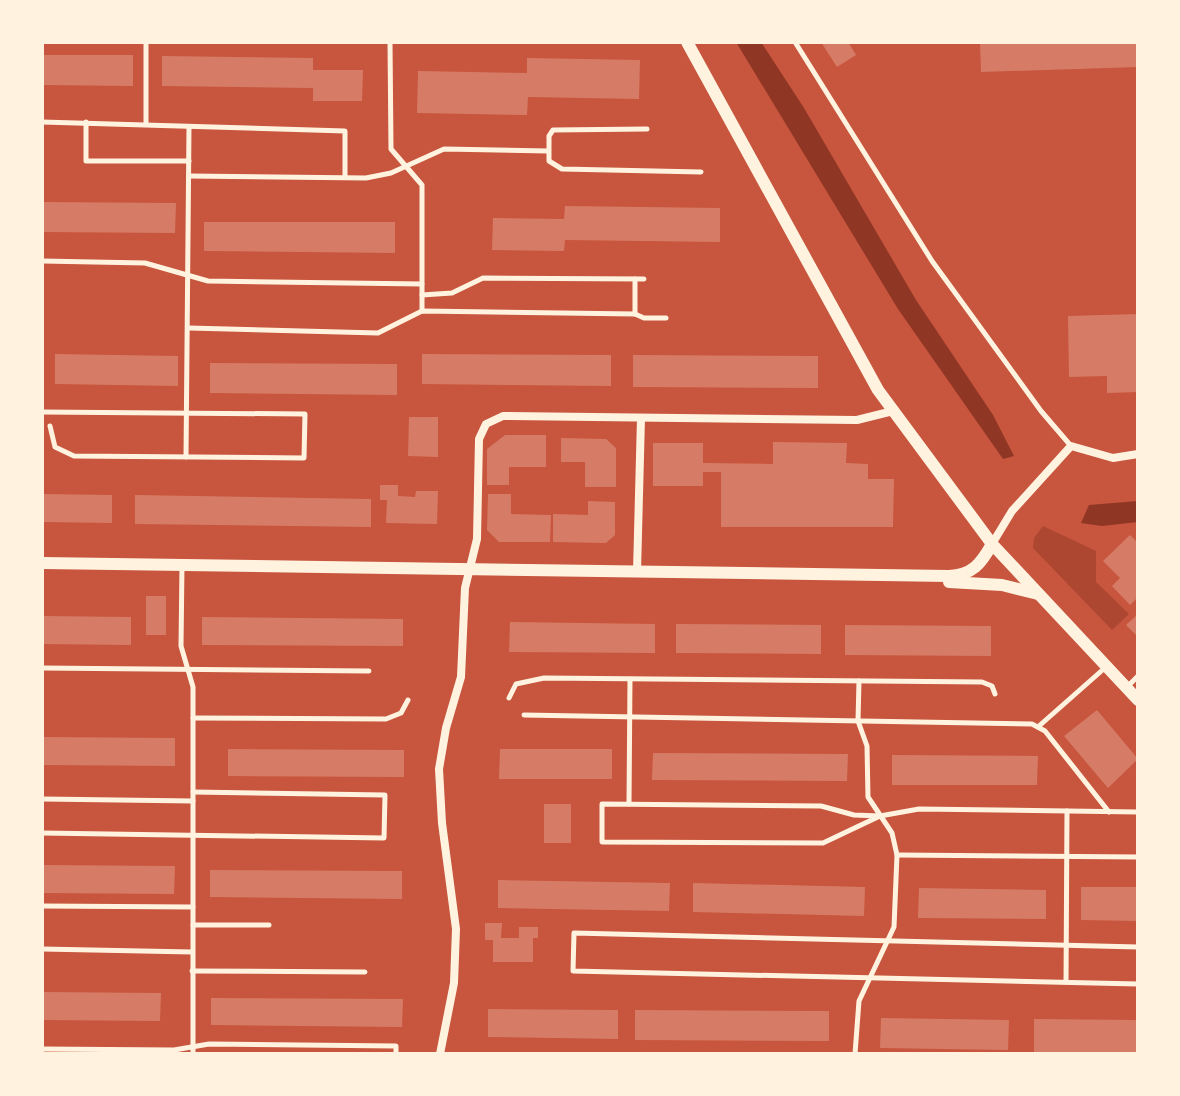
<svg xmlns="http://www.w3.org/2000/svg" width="1180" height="1096" viewBox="0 0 1180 1096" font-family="Figtree,sans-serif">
<rect width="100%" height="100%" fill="#c8553d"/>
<!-- green -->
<polygon fill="#ae4732" points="1043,526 1096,551 1096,582 1129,614 1112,630 1033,548 1034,538"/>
<!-- water -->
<g fill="#8f3625">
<polygon points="736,42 761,42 804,108 916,300 993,415 1014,456 1003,459 898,309"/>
<polygon points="1138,501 1138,522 1102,526 1081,523 1089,505"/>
</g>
<!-- building -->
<g fill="#d67c66">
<polygon points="821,42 848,42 856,55 837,67"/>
<polygon points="980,42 1137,42 1138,67 981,72"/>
<polygon points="42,55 133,55 133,86 42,85"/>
<polygon points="162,56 313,58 313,70 363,70 362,101 313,101 313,88 162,86"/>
<polygon points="527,58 640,60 639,99 528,97 527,115 417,113 418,71 527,73"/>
<polygon points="42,202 176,203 175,233 42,232"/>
<polygon points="565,206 720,208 720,242 565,240 564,251 492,250 493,218 564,219"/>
<polygon points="204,222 395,222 395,253 204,251"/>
<polygon points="1138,314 1138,392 1107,393 1107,376 1069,377 1068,316"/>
<polygon points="55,354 178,356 178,386 55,384"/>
<polygon points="422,354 611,355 611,386 422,384"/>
<polygon points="633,355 818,356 818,388 633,387"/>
<polygon points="210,363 397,364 397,395 210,393"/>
<polygon points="409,417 438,417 438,457 408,456"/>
<polygon points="505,435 546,435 546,467 509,467 509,485 487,485 487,449"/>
<polygon points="561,438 606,439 616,448 616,487 585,487 585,462 561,462"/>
<polygon points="773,442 847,443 846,463 868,464 868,479 894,479 893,527 721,527 721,472 703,472 703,486 653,486 653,443 703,443 703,463 773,464"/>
<polygon points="380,485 398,485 398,496 415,497 416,491 438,491 437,524 386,523 387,500 380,500"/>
<polygon points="42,494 112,495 112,523 42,522"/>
<polygon points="488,494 511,494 511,514 551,515 550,542 499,542 487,530"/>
<polygon points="135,495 371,499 371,527 135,524"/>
<polygon points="588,501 615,502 615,535 606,543 553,542 553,514 588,515"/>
<polygon points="1130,535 1138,543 1138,597 1130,605 1112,586 1120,578 1103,561"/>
<rect x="146" y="596" width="20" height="39"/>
<polygon points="1138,614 1138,637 1126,625"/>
<polygon points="42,616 131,617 131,645 42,644"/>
<polygon points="202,617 403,619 403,646 202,645"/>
<polygon points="510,622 655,624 655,653 509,652"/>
<polygon points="676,624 821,625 821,654 676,653"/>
<polygon points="845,625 991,626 991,656 845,655"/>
<polygon points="1097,710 1138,759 1108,788 1064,736"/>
<polygon points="42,737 175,738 175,766 42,765"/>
<polygon points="228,749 404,750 404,777 228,776"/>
<polygon points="500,749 612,749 612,779 499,779"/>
<polygon points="653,753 848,754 847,781 652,780"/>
<polygon points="892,755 1038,756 1037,785 892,785"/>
<rect x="544" y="804" width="27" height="39"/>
<polygon points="42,865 175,866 174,894 42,893"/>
<polygon points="210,870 402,871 402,899 210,897"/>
<polygon points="498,880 670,883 669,911 498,908"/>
<polygon points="693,883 865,887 864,916 693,912"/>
<polygon points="1081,887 1138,887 1138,921 1081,920"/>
<polygon points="919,888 1046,890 1046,919 918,918"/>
<polygon points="485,923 502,923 501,938 519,938 519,927 538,927 538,938 533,938 533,962 493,962 493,940 485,940"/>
<polygon points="42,992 161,993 160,1021 42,1020"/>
<polygon points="211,998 403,999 402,1027 211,1025"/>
<polygon points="488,1009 618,1010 618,1039 488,1037"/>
<polygon points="635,1010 829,1011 829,1041 635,1040"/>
<polygon points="881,1018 1009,1020 1008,1050 880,1048"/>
<polygon points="1034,1019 1138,1020 1138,1053 1034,1052"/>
</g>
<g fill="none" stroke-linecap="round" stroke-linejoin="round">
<!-- service -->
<g stroke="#fff3e0" stroke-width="5">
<polyline points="390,42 391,149 422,185 422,311"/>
<polyline points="795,42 932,261 1041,411 1071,446"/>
<polyline points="42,122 345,131 345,177"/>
<polyline points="86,122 86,161 189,161"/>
<polyline points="146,123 146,42"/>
<polyline points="647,129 553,130 549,136 549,161 562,169 701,172"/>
<polyline points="189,176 366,178 391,173 444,149 548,151"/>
<polyline points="42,261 145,263 208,281 422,284"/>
<polyline points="635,279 635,314"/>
<polyline points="422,295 452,293 483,278 644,279"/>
<polyline points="189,328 378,333 422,311 635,314 644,318 666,318"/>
<polyline points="42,412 305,414 304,458 74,456 55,447 50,426"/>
<polyline points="186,457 189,127"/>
<polyline points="182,565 181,646 193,687 193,1054"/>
<polyline points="42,668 369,671"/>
<polyline points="1127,687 1138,676"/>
<polyline points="509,698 516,684 544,678 982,682 992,686 995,694"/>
<polyline points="524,715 1032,724 1045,731 1109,812"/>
<polyline points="193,718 386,719 401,713 408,700"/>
<polyline points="1039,726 1107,666"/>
<polyline points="42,799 193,801"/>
<polyline points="629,804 630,679"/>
<polyline points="880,816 854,815 821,806 602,804 602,842 823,843 880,816 919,809 1138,812"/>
<polyline points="42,833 384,838 385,795 193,792"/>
<polyline points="897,855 1138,857"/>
<polyline points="42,906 193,907"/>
<polyline points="193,925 269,925"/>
<polyline points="1138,947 574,933 573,971 1138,984"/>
<polyline points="42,949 192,952"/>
<polyline points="192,971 365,972"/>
<polyline points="1066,982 1067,811"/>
<polyline points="42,1049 174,1050 209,1044 396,1046 396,1054"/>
<polyline points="855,1054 859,1001 894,927 897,855 892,833 868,797 867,746 858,721 859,681"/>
</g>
<!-- minor -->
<g stroke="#fff3e0" stroke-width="8">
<polyline points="992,544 1012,511 1071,446 1113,458 1138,454"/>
<polyline points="637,572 641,418"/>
<polyline points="440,1054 454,983 456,929 442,823 439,769 446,728 461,677 465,588 477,539 479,439 486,424 503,416 857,420 893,411"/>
</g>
<!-- tertiary -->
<g stroke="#fff3e0" stroke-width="12">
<polyline points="687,42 878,390 992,544 1138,700"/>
<path d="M42,563L949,576C972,575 981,564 992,544"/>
<polyline points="949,582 1002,585 1038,594"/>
</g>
</g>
<!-- border -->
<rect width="1180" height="1096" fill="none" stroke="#fff3e0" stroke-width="88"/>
</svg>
